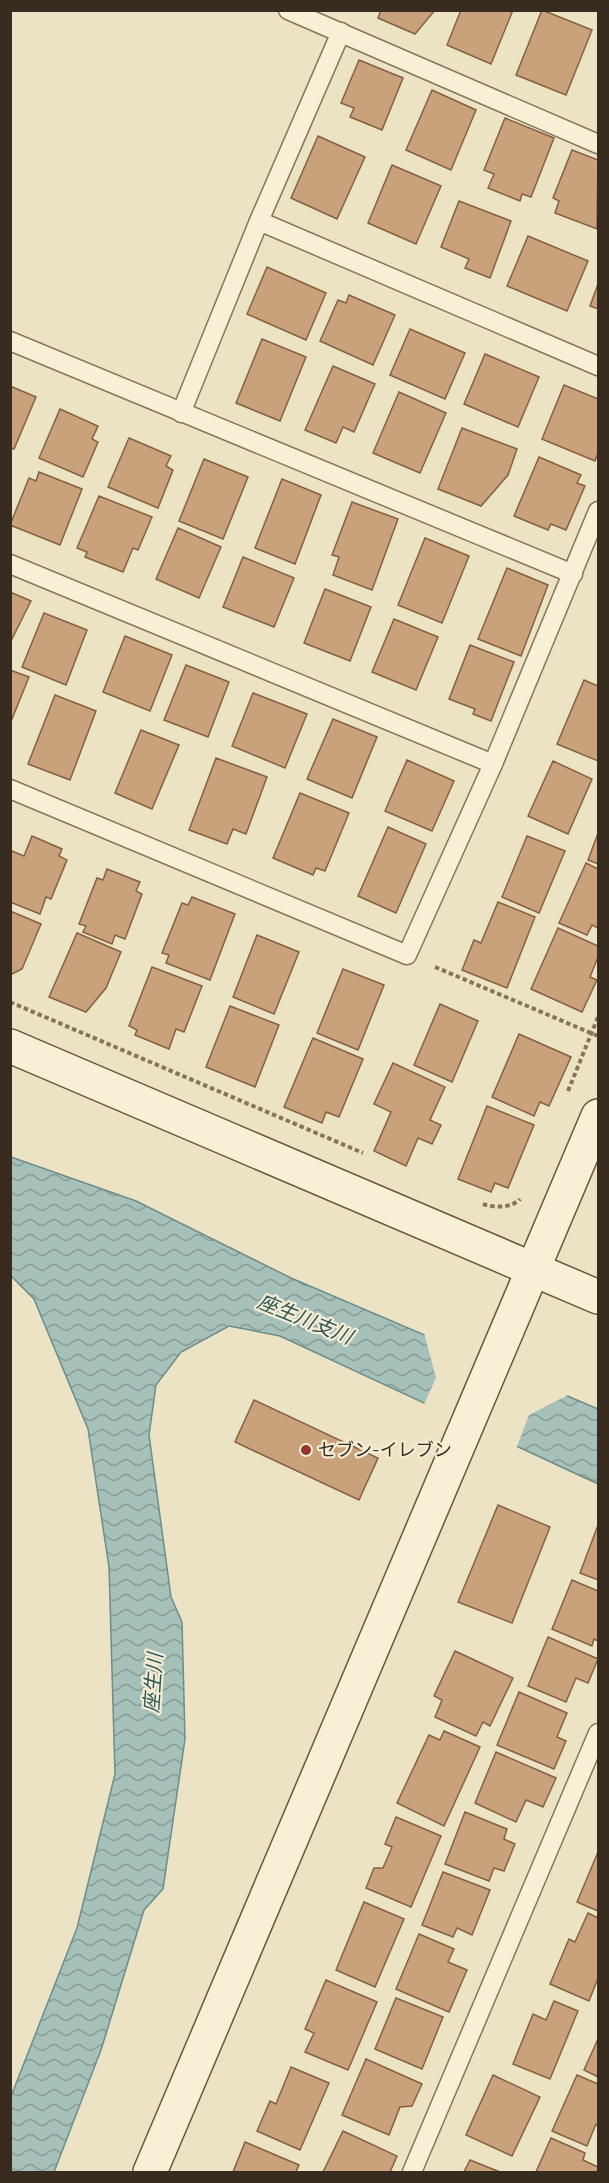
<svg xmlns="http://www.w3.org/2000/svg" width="609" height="2183" viewBox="0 0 609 2183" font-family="'PT Serif','Noto Sans JP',serif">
<defs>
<pattern id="water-waves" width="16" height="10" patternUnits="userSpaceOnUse" patternTransform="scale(1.5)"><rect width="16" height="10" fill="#a6c0ba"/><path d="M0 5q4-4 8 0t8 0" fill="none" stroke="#889c97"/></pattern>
</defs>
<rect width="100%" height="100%" fill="#ece3c4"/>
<!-- water -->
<polygon fill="url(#water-waves)" stroke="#6d8d88" stroke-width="1.5" points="11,1157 136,1201 291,1278 598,1409 598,1484 280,1336 229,1326 181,1352 156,1385 149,1435 171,1597 182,1622 185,1739 163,1889 144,1910 101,2050 54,2172 11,2172 10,2099 77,1928 115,1774 109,1567 88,1429 34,1299 11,1276"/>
<!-- pier -->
<polygon fill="#ece3c4" points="424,1333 570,1394 529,1415 516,1449 424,1404 436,1378"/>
<!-- building -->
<g fill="#c9a17b" stroke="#846142" stroke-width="1.5">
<polygon points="381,10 435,10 415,34 378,18"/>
<polygon points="461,10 513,10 491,64 447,45"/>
<polygon points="542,10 592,30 566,95 516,75"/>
<polygon points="359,60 403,78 382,130 350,117 354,108 341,103"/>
<polygon points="432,90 476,110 451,170 406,150"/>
<polygon points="505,118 554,138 531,197 522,194 520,201 488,188 494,174 484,170"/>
<polygon points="318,136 365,157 337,219 291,198"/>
<polygon points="572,150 598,160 597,229 555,213 559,201 553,198"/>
<polygon points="392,165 441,186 416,244 368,223"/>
<polygon points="459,201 511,221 490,278 465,268 469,259 441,247"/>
<polygon points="528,236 588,261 567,311 507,286"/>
<polygon points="267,267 326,293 306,340 247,314"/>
<polygon points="598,284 598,309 590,306"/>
<polygon points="349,295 395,315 373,365 320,341 338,300 346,303"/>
<polygon points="410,329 465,353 445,399 390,375"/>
<polygon points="262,339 306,357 280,421 236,403"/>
<polygon points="485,354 539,377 518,427 464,404"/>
<polygon points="333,366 375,384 354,432 343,427 336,443 305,430"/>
<polygon points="564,385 598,399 598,453 595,461 542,439"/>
<polygon points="10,386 36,397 14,449 10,448"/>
<polygon points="399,392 446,413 420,473 373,453"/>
<polygon points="60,409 98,426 92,439 98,442 83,477 39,458"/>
<polygon points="462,428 517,449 508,475 481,506 438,489"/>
<polygon points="129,438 171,456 166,466 173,470 158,508 108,487"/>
<polygon points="539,457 581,475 577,483 585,486 566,530 551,524 548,530 514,516"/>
<polygon points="204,459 248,477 223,539 179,521"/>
<polygon points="39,472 82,489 60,545 10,525 29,478 36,481"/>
<polygon points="282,479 321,495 295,564 255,548"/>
<polygon points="99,496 152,517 138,550 133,548 123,572 85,557 87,552 77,548"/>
<polygon points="352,502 398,519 372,590 333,575 339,557 332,555"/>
<polygon points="178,528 221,547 199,598 156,579"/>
<polygon points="425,538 469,556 442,623 398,605"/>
<polygon points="243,557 294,578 274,627 223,607"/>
<polygon points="507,568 548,585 521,656 478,639"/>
<polygon points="325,589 371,607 350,661 304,643"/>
<polygon points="10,592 31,601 10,643"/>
<polygon points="44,613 87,630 66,685 22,667"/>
<polygon points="394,619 438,637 416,690 372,672"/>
<polygon points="125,636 172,655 150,711 103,692"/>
<polygon points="470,645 514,662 491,721 473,714 475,709 449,699"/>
<polygon points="186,665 229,682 208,737 164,720"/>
<polygon points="10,670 29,677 10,724"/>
<polygon points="584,680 598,686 598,761 557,744"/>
<polygon points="253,693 307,714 285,768 232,746"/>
<polygon points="55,695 96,711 70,780 28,764"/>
<polygon points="333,719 377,737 352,798 307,779"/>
<polygon points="141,730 179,745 152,809 115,793"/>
<polygon points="216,758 267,777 246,834 233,829 227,844 189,830"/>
<polygon points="407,760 454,781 432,831 385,811"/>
<polygon points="553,761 592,779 568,834 528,816"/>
<polygon points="300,793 349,813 325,871 316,868 313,875 273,858"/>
<polygon points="388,827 426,844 396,913 358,896"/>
<polygon points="598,833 598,864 588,860"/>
<polygon points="32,836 62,849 59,856 67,860 51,899 46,897 40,914 10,902 10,856 12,851 24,856"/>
<polygon points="527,836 565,851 539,913 502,897"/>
<polygon points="586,863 598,869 598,928 592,925 587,935 559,923"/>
<polygon points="107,869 140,882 136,891 142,894 125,939 115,935 112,944 83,932 86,926 79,924 97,878 103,880"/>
<polygon points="192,897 235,914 210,980 166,963 169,955 162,953 182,903 188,905"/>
<polygon points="498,902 535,917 507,988 462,970 474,940 481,943"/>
<polygon points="10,911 41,924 22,969 10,975"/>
<polygon points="558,928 598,946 598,957 590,977 597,980 582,1012 531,989"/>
<polygon points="77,933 121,952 106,988 86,1012 49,997"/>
<polygon points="257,935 299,952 274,1014 233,997"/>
<polygon points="152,967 202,986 184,1032 176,1029 169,1049 135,1035 137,1030 129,1026"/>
<polygon points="343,969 384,985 358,1050 317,1033"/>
<polygon points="440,1004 478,1021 452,1082 414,1065"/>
<polygon points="230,1006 279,1025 255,1087 206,1067"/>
<polygon points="519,1034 571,1057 549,1106 540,1102 534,1116 492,1097"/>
<polygon points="313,1038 363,1059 339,1117 326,1112 322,1123 284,1107"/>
<polygon points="393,1063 445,1087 430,1120 441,1125 432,1144 418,1138 406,1166 374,1151 391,1112 374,1104"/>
<polygon points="487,1106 534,1125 508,1188 495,1183 491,1192 458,1179"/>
<polygon points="254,1400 378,1458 359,1500 235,1442"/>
<polygon points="498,1505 550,1527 512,1623 458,1602"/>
<polygon points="598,1525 598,1580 580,1573"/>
<polygon points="572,1580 598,1591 598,1641 594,1639 592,1646 552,1629"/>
<polygon points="548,1637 598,1659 588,1683 576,1678 566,1702 528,1686"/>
<polygon points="455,1651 513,1678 490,1726 483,1722 476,1736 435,1717 442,1700 434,1696"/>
<polygon points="519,1692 567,1713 557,1737 566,1741 554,1769 497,1745"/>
<polygon points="444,1731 480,1747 444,1826 397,1803 429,1735 440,1740"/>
<polygon points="496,1752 556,1778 543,1807 526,1800 516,1822 475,1803"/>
<polygon points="465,1812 507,1829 504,1839 515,1844 504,1871 494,1868 489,1881 445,1864"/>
<polygon points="396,1817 441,1836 411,1907 366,1888 374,1868 383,1868 392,1847 385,1844"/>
<polygon points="598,1852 598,1911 577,1902"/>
<polygon points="443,1872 490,1890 472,1935 457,1928 453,1937 422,1925"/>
<polygon points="364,1902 404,1919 375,1987 336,1970"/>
<polygon points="588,1913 598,1918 598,1978 589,2001 550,1984 569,1939 575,1942"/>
<polygon points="419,1934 454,1949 448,1962 467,1970 449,2012 396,1989"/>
<polygon points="326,1980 377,2002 348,2070 305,2052 314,2033 305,2029"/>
<polygon points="396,1998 443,2017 422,2069 375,2049"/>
<polygon points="554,2001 578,2011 550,2079 513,2064 533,2014 546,2020"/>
<polygon points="598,2039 598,2077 584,2070"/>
<polygon points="366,2059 422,2084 412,2106 400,2107 389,2135 342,2115"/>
<polygon points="291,2067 329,2083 300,2150 257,2131 270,2101 276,2104"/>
<polygon points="493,2075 540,2097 512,2156 466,2135"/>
<polygon points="577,2075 598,2084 598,2125 596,2124 587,2146 552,2131"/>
<polygon points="343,2131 397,2156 390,2172 323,2172"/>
<polygon points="551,2138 585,2153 583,2160 598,2167 598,2172 536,2172"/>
<polygon points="245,2142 299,2165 296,2172 233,2172"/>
<polygon points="470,2160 500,2172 464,2172"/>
</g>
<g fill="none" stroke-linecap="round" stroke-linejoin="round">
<defs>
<g id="lane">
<polyline points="288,10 598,144"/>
<polyline points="259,221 598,366"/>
<polyline points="10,341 573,574"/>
<polyline points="181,413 259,221 341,32"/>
<polyline points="10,564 493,764"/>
<polyline points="10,789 407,955 493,764 598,511"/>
<polyline points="412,2172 598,1733"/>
</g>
<g id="secondary">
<polyline points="10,1046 598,1297"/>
<polyline points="150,2172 598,1116"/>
</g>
</defs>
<!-- lane casing -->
<use href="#lane" stroke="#86755b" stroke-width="21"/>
<!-- secondary casing -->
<use href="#secondary" stroke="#68563e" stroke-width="36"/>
<!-- path -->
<g stroke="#86755b" stroke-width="4" stroke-dasharray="4.5 3" stroke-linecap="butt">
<polyline points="435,967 598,1036"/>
<polyline points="10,1002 363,1153"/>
<polyline points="568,1091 598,1017"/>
<path d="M483,1204C494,1208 512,1208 520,1199"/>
</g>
<!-- lane -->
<use href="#lane" stroke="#f7f0d7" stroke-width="18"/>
<!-- secondary -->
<use href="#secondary" stroke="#f7f0d7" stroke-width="33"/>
</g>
<!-- markers -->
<circle fill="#93342e" stroke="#f4edd3" stroke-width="2" cx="306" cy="1450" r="6"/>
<g text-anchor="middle" stroke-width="4.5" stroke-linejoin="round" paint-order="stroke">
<!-- poi labels -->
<g font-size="18" fill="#372c1f" stroke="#f4edd3" text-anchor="start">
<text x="318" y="1456">セブン-イレブン</text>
</g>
<!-- water labels -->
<g font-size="20" font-style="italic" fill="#2e5556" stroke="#f4edd3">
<text transform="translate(305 1319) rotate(22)" y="7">座生川支川</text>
<text transform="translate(153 1683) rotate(-86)" y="7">座生川</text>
</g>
</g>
<!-- border -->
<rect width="609" height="2183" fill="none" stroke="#372c1f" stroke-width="24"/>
</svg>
